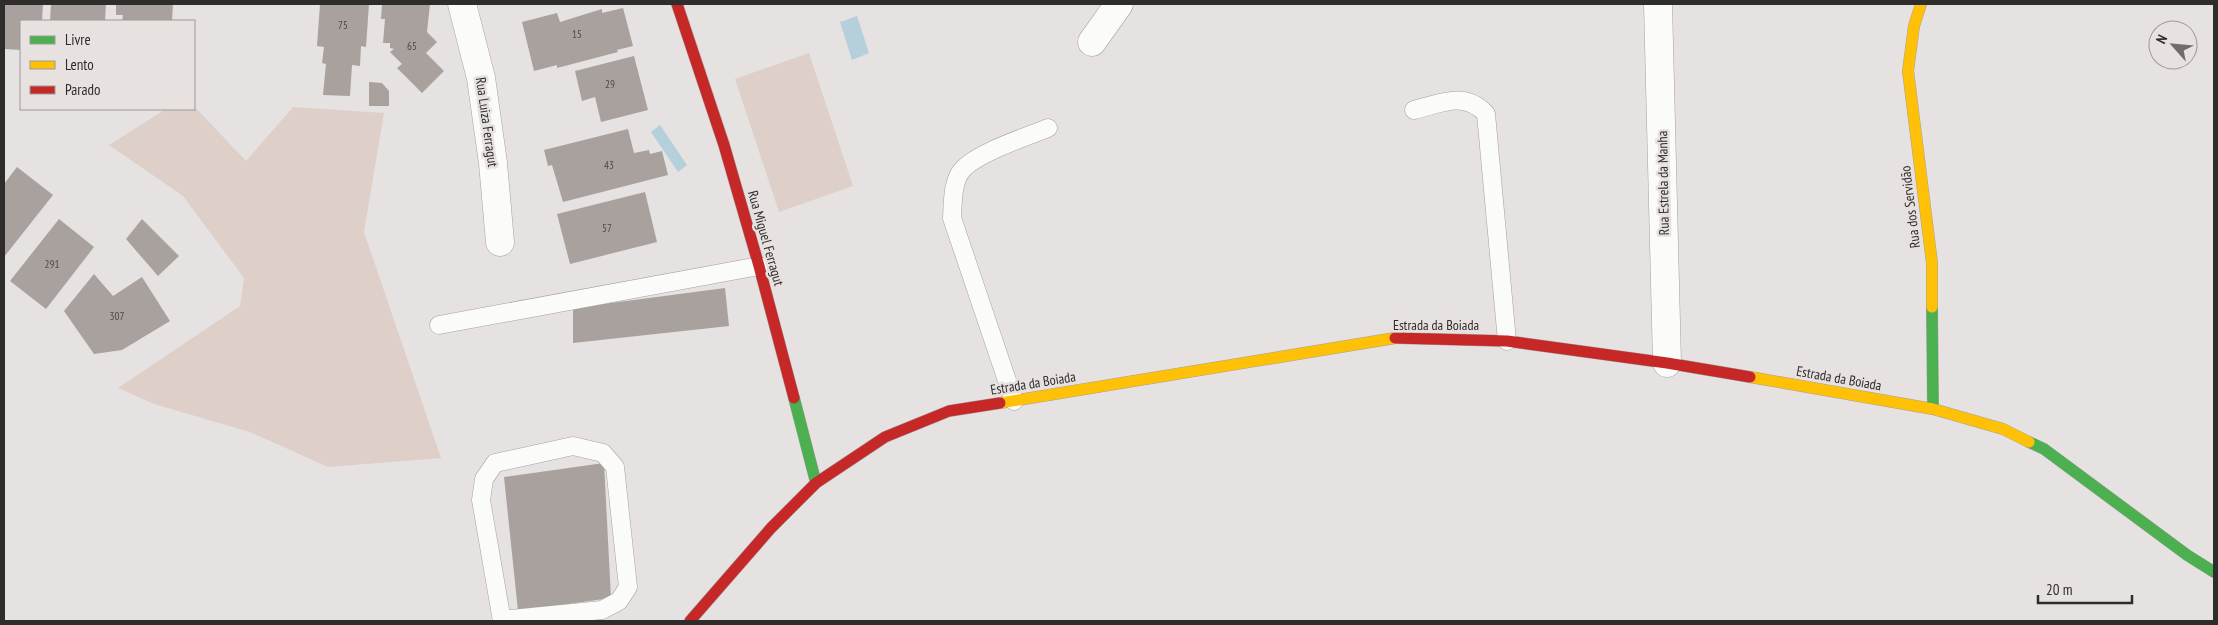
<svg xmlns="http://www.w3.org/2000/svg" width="2218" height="625" viewBox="0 0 2218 625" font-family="'PT Sans Narrow',sans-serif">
<rect width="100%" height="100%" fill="#e5e2e1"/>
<!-- green -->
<g fill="#decfc9">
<polygon points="809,53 853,186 779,212 735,79"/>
<polygon points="194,106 246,161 293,107 384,113 364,232 441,458 328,467 250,432 154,404 118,388 240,306 244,278 183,196 109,145 166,109 194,109"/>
</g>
<!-- water -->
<g fill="#b5d0db">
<polygon points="857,16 869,53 852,60 840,22"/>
<polygon points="660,125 687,165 678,172 651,132"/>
</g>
<!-- building -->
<g fill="#a8a19e">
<polygon points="4,4 43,4 42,21 21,21 21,50 4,49"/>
<polygon points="51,4 106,4 105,21 50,21"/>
<polygon points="116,4 173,4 172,21 122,21 123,15 116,15"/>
<polygon points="320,4 369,4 366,47 361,46 360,66 352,65 350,96 323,95 326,64 322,63 324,47 317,46"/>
<polygon points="382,4 430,4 427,32 437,42 426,53 444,71 422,93 397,68 402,64 390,52 394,49 390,48 390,43 383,43 385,19 381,19"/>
<polygon points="623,8 633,46 617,50 618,52 557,68 557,65 534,71 522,22 557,13 560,22 602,9 602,13"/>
<polygon points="634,56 648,110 601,122 595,97 582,101 575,71"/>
<polygon points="369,82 382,83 389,91 389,106 369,106"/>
<polygon points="628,129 634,153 649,150 650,154 662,151 668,175 563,202 552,165 548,166 544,150"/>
<polygon points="17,167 53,195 4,257 4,184"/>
<polygon points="645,192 657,242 570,264 557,214"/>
<polygon points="59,219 94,247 46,309 10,281"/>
<polygon points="142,219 179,256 158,276 126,239"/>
<polygon points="94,274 113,296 142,277 170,321 122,350 94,354 64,311"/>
<polygon points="725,288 729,326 573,343 573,308"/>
<polygon points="604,463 611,598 518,611 504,477"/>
</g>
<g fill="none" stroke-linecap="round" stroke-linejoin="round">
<defs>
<g id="lane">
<path d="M1414,110C1442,103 1465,91 1486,114L1507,341"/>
<polyline points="439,325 759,266"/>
<path d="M1014,401L952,218C953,202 952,181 963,169C979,152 1026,137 1048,128"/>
<polyline points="502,620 602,610 619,601 628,587 615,467 603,453 573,446 495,463 484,479 481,500 502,621"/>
</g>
<g id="street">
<polyline points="462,4 481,78 493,163 500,242"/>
<polyline points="1658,4 1667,363"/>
<polyline points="1092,42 1119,4"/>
</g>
<g id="fast">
<polyline points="1932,307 1933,409"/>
<polyline points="794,398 816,483"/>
<polyline points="2029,442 2044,449 2187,555 2214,572"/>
</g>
<g id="slow">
<polyline points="1921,4 1914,26 1908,71 1932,263 1932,307"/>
<polyline points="1750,377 1933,409 2003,429 2029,442"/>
<polyline points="1000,403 1395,338"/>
</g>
<g id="jam">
<polyline points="677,4 724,145 759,266 794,398"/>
<polyline points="1395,338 1507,341 1667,363 1750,377"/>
<polyline points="690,621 771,528 816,483 885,437 949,411 1000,403"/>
</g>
</defs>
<!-- lane casing -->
<use href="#lane" stroke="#a4a2a1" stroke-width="19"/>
<!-- street casing -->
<use href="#street" stroke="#a4a2a1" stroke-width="29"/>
<!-- fast casing -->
<use href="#fast" stroke="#a4a2a1" stroke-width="12"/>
<!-- slow casing -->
<use href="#slow" stroke="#a4a2a1" stroke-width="12"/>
<!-- jam casing -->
<use href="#jam" stroke="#a4a2a1" stroke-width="12"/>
<!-- lane -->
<use href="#lane" stroke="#fbfbfa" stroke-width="18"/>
<!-- street -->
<use href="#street" stroke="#fbfbfa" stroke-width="28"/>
<!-- fast -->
<use href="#fast" stroke="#4caf50" stroke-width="11"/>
<!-- slow -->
<use href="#slow" stroke="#ffc107" stroke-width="11"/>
<!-- jam -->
<use href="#jam" stroke="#c62828" stroke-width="11"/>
</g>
<g text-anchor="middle" stroke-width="5" stroke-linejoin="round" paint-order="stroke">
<!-- number labels -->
<g font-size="11" fill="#4d4a48">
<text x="343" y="29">75</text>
<text x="577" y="38">15</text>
<text x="412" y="50">65</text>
<text x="610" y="88">29</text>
<text x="609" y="169">43</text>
<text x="607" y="232">57</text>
<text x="52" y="268">291</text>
<text x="117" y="320">307</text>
</g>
<!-- street labels -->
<g font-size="14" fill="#2f2d2c" stroke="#e7e1df">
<text transform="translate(487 122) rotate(82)" y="5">Rua Luiza Ferragut</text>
<text transform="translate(1663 183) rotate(-91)" y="5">Rua Estrela da Manha</text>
<text transform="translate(1910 207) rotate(-97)" y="5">Rua dos Servidão</text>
<text transform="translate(766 238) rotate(74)" y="5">Rua Miguel Ferragut</text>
<text x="1436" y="330">Estrada da Boiada</text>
<text transform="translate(1839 378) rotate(10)" y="5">Estrada da Boiada</text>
<text transform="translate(1033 383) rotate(-9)" y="5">Estrada da Boiada</text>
</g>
</g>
<!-- border -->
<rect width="2218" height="625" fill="none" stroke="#2f2d2c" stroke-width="10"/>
<!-- legend -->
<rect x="20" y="20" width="175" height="90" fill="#e7e1df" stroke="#9d9997"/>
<rect x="30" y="36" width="25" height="8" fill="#4caf50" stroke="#9d9997"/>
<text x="65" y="45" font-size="15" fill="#2f2d2c">Livre</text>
<rect x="30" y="61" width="25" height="8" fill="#ffc107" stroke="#9d9997"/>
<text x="65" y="70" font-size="15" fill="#2f2d2c">Lento</text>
<rect x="30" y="86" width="25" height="8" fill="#c62828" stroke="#9d9997"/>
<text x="65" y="95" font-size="15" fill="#2f2d2c">Parado</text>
<!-- north arrow -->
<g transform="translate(2173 45) rotate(297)"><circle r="24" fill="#e7e1df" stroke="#9d9997"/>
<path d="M0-4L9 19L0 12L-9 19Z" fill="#6f6c6b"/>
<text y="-8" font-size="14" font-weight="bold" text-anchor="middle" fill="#2f2d2c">N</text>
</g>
<!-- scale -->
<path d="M2038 595v8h94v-8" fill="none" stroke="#2f2d2c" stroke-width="2.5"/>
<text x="2046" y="595" font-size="15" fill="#2f2d2c" stroke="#e7e1df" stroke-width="4" paint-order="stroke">20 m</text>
</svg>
